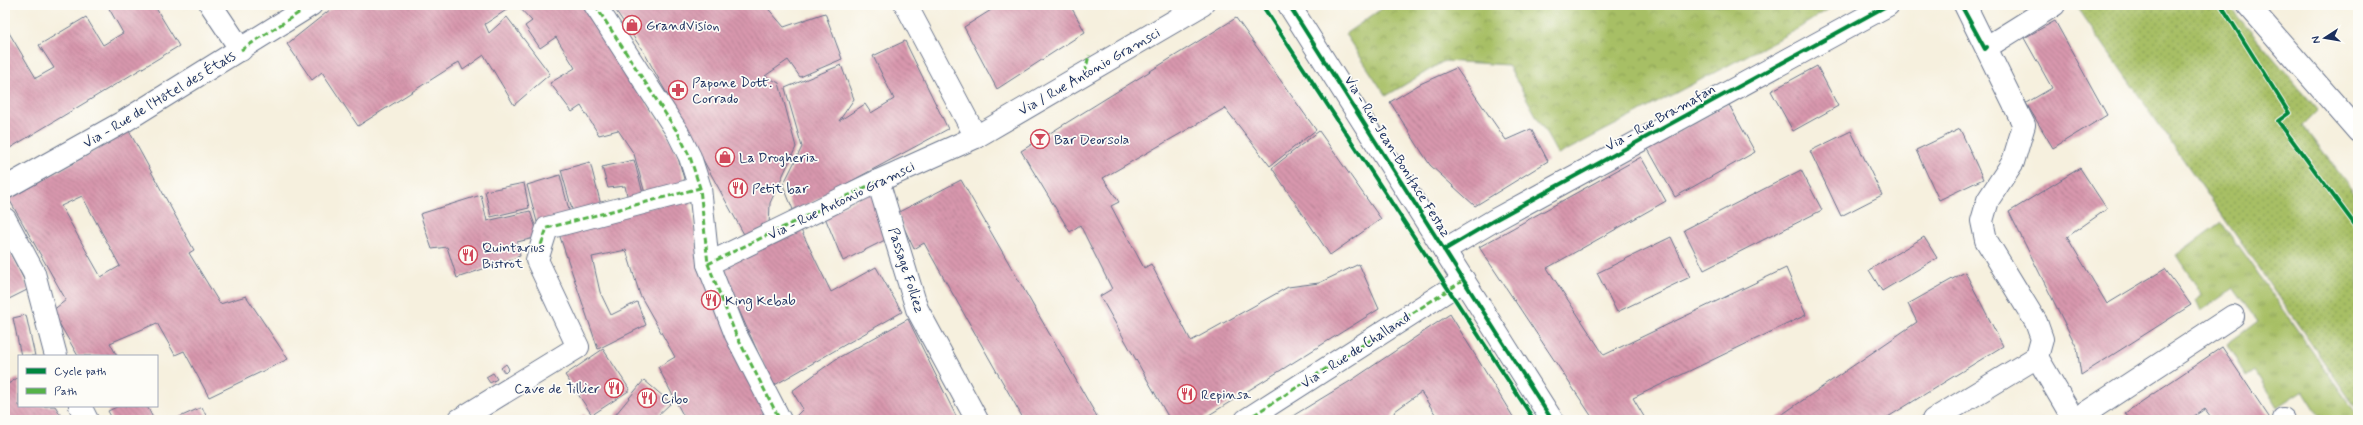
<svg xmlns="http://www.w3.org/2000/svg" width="2363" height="425" viewBox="0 0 2363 425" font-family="Mynerve,sans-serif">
<defs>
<pattern id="grass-tufts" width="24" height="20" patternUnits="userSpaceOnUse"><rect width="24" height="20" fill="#a7bf65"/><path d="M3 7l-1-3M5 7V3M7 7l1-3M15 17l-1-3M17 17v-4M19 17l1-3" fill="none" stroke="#879c56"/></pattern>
<pattern id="park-crowns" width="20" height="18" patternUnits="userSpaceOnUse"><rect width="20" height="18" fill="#a7bf65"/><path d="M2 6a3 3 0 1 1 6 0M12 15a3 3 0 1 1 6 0" fill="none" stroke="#879c56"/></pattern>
<pattern id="garden-dots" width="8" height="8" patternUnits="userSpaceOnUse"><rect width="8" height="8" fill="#a7bf65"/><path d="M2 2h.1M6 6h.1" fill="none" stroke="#879c56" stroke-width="1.8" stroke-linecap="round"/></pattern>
<pattern id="building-back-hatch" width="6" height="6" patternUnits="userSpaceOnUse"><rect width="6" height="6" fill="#d897ad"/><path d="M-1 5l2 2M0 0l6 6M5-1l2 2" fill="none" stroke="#ae7c90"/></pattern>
</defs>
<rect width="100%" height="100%" fill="#fdfcf7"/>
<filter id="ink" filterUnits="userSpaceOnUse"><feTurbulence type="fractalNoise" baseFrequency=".025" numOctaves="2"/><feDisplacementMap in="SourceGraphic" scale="8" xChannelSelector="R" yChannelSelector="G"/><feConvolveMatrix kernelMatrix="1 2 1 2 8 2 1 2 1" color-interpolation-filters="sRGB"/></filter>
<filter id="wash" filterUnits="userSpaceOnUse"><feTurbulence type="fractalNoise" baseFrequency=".012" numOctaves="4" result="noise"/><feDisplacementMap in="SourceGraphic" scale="16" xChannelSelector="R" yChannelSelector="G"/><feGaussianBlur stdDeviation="0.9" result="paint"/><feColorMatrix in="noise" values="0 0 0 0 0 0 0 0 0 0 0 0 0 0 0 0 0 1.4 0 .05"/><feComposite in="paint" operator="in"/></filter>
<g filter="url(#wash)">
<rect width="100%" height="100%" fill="#f6f0de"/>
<!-- grass -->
<polygon fill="url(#grass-tufts)" stroke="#617762" points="2221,222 2358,416 2358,420 2322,420 2303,390 2277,407 2255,371 2246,377 2227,344 2258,321 2234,288 2201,311 2196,300 2202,294 2176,255"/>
<!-- park -->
<polygon fill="url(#park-crowns)" stroke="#617762" points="1387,5 1835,5 1799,28 1558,155 1508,65 1444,61 1386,96 1345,34"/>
<!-- garden -->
<polygon fill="url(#garden-dots)" stroke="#617762" points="2083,5 2228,5 2318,110 2303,125 2358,198 2358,411 2078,8"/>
<g id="blocks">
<!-- building -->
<g fill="url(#building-back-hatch)" fill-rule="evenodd">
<polygon points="107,5 154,5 179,46 10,148 5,139 5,26 36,78 54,68 39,45 86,17 103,45 123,33"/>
<polygon points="336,5 514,5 485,24 489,33 507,17 550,74 514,105 484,55 463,70 459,62 358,126 322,72 312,80 287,44"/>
<polygon points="517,5 584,5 675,147 686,186 646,197 634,154 618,130 599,135 581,106 572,112 550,83 575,68 556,37 540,48 525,26 532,21"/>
<polygon points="612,5 765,5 784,27 825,13 842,59 800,77 788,60 765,76 779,83 796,147 770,203 769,226 746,238 645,54"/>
<polygon points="999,5 1070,5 1085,32 997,89 964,27"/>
<polygon points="1236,18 1316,130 1270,166 1225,108 1103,178 1119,202 1111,206 1144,268 1151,264 1191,341 1288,287 1319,283 1359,264 1379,309 1201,420 1170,420 1100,296 1112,289 1080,225 1070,232 1021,151"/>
<polygon points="2055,21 2107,115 2053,148 2026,103 2052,88 2024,38"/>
<polygon points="905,41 948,129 794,212 783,185 802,147 785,88 841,65 854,99 839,121 865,104 871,113 894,99 873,56"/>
<polygon points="1817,66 1838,106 1793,131 1771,91"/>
<polygon points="1456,68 1506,140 1531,129 1548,161 1475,206 1430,165 1390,102 1420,84"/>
<polygon points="1728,103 1755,152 1675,197 1648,149"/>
<polygon points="1960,129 1983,179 1939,200 1916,150"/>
<path d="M129,131L194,250L189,253L220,304L246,296L288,359L209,397L184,351L175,355L157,323L110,343L117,356H78L52,311L66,300L9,199ZM82,196L120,266L101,277L61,206Z"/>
<polygon points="1319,131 1381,219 1330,255 1272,168"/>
<polygon points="1851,131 1882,195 1841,216 1810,151"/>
<polygon points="1641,157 1666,201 1547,268 1604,355 1786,268 1806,315 1633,398 1646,420 1594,420 1479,247"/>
<polygon points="634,160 644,197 628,200 625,186 608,188 602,167"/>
<polygon points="590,162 601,205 573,213 561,170"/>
<polygon points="2080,168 2107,209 2067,237 2107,304 2165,269 2191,305 2081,375 2077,348 2009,212"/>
<polygon points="1801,170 1822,210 1704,270 1684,230"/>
<polygon points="560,175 570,214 537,222 527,185"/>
<polygon points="961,180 1099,420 1024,420 924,243 914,249 897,213"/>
<polygon points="524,183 529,208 491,217 485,191"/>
<polygon points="872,192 887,239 843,261 824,215"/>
<polygon points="481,195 487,221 530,211 539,237 517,242 520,256 457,278 447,247 432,249 420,214"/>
<polygon points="689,197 697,244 766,411 758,417 760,420 683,420 685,419 658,367 675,357 640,295 626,250 592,257 600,292 611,315 637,302 646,325 598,349 558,231"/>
<polygon points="800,228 831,292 876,267 902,312 773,386 720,268"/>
<polygon points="1671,237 1690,277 1617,312 1597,273"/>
<polygon points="1924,237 1937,258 1882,291 1869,270"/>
<polygon points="5,243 29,289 5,301"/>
<polygon points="1965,272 2003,346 1883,420 1774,420 1917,322 1908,304"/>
<polygon points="1450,314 1515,420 1439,420 1421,392 1395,411 1391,420 1286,420 1352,380"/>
<polygon points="26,315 35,356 21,356 13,318"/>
<polygon points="908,319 958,420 792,420 803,409 792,391 836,359"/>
<polygon points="2222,347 2271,420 2213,420 2205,409 2188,420 2130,420 2125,413"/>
<polygon points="603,349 630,390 592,415 565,375"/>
<polygon points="506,364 509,369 505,373 501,368"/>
<polygon points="493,373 497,379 490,383 486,377"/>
<polygon points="19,377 19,406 55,406 64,420 5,420 5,386"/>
<polygon points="644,380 671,403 653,420 611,420"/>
<polygon points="119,406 147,406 154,420 113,420 108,411"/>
<polygon points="202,407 208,420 173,420"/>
<polygon points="584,414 589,420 576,420"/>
</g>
</g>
</g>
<g filter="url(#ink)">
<use href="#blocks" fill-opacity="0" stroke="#68738b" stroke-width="1"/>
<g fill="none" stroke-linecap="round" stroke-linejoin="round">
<defs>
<g id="minor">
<polyline points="211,5 241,50"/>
<polyline points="595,5 678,133 690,157 700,188 708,264 736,335 780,420"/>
<polyline points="906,5 976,137"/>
<polyline points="1289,5 1552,420"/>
<polyline points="2248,5 2358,131"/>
<polyline points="1987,47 2054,5"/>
<polyline points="878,181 917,309 977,420"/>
<polyline points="5,188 123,122 311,5"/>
<polyline points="5,219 34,273 56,356"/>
<polyline points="1444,250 1493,221 1888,5"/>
<polyline points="708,264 878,181 976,137 1202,5"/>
<polyline points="2037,357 2074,420"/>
<polyline points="80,406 87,420"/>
<polyline points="2283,419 2284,420"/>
<polyline points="459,420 578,347 537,260 547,228 700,188"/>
<polyline points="1246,420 1464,280"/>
<polyline points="1933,420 2037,357 2042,339 2036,322 1986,240 1982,221 1988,200 2013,162 2024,125 1965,5"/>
<polyline points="2075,420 2233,316"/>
</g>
</defs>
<!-- minor casing -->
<use href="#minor" stroke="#68738b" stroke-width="24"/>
<!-- minor -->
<use href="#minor" stroke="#fff" stroke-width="22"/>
<!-- quiet -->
<g stroke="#55b248" stroke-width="3" stroke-dasharray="6 3" stroke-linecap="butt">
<polyline points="595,5 678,133 690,157 700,188 708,264 736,335 780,420"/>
<polyline points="241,50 311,5"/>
<polyline points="1085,73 1089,55"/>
<polyline points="541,245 547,228 700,188"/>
<polyline points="708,264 878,181"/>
<polyline points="1246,420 1464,280"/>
</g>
<defs>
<g id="cycleway">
<polyline points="1262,5 1534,420"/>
<polyline points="1289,5 1552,420"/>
<polyline points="1961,5 1985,49 1987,47"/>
<polyline points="2221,5 2289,113 2278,121 2358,229"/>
<polyline points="1444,250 1493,221 1888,5"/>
</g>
</defs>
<!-- cycleway casing -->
<use href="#cycleway" stroke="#fdfcf7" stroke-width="6"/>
<!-- cycleway -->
<use href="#cycleway" stroke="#00873e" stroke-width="4"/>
</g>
</g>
<!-- icons -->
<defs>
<symbol id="shop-ring" viewBox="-11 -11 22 22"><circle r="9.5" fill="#fdfcf7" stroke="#d1495b" stroke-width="1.5"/><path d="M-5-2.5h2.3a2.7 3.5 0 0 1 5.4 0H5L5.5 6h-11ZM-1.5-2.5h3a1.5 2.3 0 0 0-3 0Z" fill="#d1495b"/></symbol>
<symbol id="pharmacy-ring" viewBox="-11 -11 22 22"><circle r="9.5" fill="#fdfcf7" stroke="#d1495b" stroke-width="1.5"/><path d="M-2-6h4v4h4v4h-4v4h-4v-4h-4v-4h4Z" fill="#d1495b"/></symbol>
<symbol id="bar-ring" viewBox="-11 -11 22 22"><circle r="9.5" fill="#fdfcf7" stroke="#d1495b" stroke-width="1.5"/><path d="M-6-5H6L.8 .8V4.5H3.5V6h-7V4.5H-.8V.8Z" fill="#d1495b"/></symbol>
<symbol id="restaurant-ring" viewBox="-11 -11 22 22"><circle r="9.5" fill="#fdfcf7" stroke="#d1495b" stroke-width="1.5"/><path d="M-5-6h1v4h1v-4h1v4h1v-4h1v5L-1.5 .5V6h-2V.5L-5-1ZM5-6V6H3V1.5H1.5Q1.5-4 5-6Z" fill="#d1495b"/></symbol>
</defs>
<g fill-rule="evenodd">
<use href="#shop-ring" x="621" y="14" width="22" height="22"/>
<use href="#pharmacy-ring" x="667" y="79" width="22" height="22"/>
<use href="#bar-ring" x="1029" y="128" width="22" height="22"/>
<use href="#shop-ring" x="714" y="146" width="22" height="22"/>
<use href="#restaurant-ring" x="727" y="177" width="22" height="22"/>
<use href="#restaurant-ring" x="457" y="244" width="22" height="22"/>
<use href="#restaurant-ring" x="700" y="289" width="22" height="22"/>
<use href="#restaurant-ring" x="603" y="377" width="22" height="22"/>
<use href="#restaurant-ring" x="1176" y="383" width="22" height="22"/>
<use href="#restaurant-ring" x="636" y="387" width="22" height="22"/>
</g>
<g text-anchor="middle" stroke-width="3.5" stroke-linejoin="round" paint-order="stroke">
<!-- poi labels -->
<g font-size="14" fill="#1b2f5e" stroke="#fdfcf7" text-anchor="start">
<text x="646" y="30">GrandVision</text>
<text x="692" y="87">Papone Dott.<tspan x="692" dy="16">Corrado</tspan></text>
<text x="1054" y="144">Bar Deorsola</text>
<text x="739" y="162">La Drogheria</text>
<text x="752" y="193">Petit bar</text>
<text x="482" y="252">Quintarius<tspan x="482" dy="16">Bistrot</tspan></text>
<text x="725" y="305">King Kebab</text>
<text x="600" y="393" text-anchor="end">Cave de Tillier</text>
<text x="1201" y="399">Repinsa</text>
<text x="661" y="403">Cibo</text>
</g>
<!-- street labels -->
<g font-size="14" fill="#1b2f5e" stroke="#fdfcf7">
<text transform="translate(1089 71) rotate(-30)" y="5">Via / Rue Antonio Gramsci</text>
<text transform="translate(159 99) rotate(-31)" y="5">Via - Rue de l'Hôtel des États</text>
<text transform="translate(1660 117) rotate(-29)" y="5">Via - Rue Bramafan</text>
<text transform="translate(1398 156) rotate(58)" y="5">Via - Rue Jean-Boniface Festaz</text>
<text transform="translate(841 200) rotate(-26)" y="5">Via - Rue Antonio Gramsci</text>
<text transform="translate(907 270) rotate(72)" y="5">Passage Folliez</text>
<text transform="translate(1355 350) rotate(-33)" y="5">Via - Rue de Challand</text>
</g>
</g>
<!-- margin -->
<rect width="2363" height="425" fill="none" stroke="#fdfcf7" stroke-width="20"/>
<!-- legend -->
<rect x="18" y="355" width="140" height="52" fill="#fdfcf7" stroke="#a3aaba"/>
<rect x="26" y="368" width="20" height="6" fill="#00873e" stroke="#a3aaba"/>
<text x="54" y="375" font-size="12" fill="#1b2f5e">Cycle path</text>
<rect x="26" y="388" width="20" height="6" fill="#55b248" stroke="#a3aaba"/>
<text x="54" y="395" font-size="12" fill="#1b2f5e">Path</text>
<!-- north arrow -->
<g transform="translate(2325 38) rotate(258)" stroke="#fdfcf7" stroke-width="3" paint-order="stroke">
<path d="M0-3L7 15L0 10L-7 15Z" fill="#1b2f5e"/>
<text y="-6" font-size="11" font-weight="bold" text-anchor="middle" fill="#1b2f5e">N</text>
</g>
</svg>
